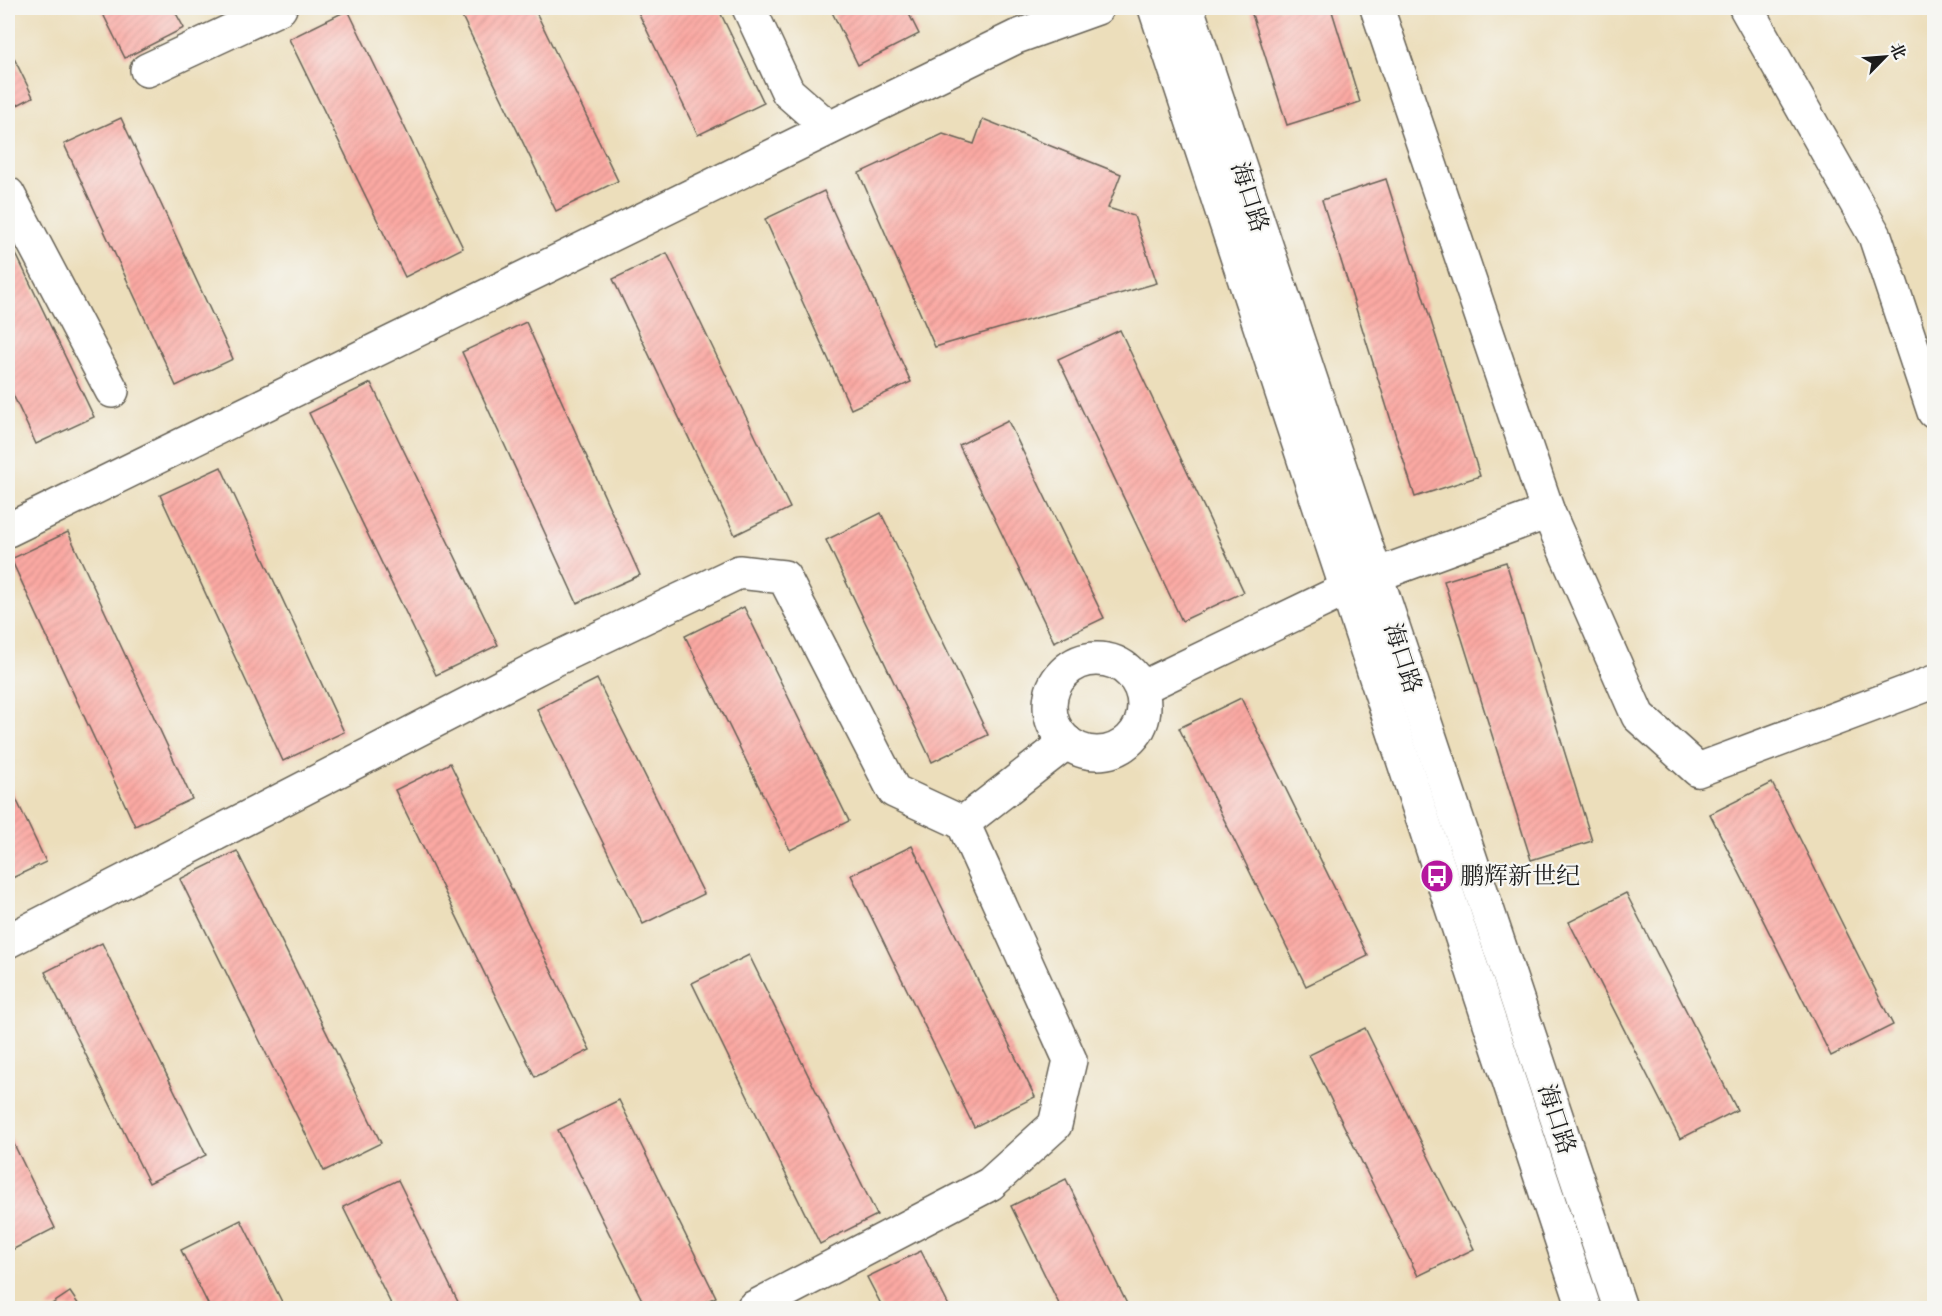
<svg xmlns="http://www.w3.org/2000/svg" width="1942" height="1316" viewBox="0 0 1942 1316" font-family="'Sorts Mill Goudy','Noto Serif SC',serif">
<defs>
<pattern id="building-hatch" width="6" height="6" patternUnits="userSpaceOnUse" patternTransform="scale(1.5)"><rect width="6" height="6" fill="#fba9a3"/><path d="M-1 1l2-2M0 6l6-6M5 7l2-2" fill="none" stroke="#d7918c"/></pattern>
</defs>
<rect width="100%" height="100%" fill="#f6f6f2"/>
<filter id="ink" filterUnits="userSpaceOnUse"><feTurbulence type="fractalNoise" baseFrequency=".0167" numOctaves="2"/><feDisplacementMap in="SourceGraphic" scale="12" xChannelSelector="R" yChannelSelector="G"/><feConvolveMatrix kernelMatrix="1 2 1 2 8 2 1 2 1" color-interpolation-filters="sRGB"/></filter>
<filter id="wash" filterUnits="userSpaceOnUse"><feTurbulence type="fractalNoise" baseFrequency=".008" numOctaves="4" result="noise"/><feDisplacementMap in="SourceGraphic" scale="24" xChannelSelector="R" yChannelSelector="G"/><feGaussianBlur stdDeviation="1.35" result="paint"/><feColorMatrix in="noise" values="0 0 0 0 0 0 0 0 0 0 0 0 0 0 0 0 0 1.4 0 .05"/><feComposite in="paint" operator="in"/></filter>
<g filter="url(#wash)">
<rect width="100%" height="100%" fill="#ecdebb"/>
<g id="blocks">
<!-- building -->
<g fill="url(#building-hatch)">
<polygon points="100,8 173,8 184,28 125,58"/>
<polygon points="458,8 534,8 618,181 556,211"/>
<polygon points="636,8 718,8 764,103 698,135"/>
<polygon points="830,8 906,8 919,34 858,65"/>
<polygon points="1250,8 1331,8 1360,102 1287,125"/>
<polygon points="348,10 463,248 405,277 289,39"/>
<polygon points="8,46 33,97 8,110"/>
<polygon points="121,118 233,359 176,386 64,144"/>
<polygon points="983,119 1121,174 1108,208 1134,216 1157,283 935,347 859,173 943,134 974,144"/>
<polygon points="1386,179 1480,476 1415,497 1322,200"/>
<polygon points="824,191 911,382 851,409 765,219"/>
<polygon points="8,237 94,417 36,444 8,384"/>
<polygon points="667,253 790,508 735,535 613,279"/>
<polygon points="526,322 640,575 577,603 462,352"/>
<polygon points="1120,330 1244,592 1182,621 1058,359"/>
<polygon points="371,383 498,645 436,675 309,413"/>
<polygon points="1008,421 1104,618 1054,642 959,445"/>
<polygon points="221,467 344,732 283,761 160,495"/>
<polygon points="881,513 988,735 932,762 826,540"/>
<polygon points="68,532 192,799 135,826 11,559"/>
<polygon points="1506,562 1592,841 1531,860 1444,581"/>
<polygon points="744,607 849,821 790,850 685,636"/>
<polygon points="597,679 704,894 643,924 537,709"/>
<polygon points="1241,698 1368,956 1306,986 1179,728"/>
<polygon points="450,763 590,1050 535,1077 395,790"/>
<polygon points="8,782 46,862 8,880"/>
<polygon points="1772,783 1893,1025 1831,1056 1710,814"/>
<polygon points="912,846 1035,1097 974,1127 851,875"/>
<polygon points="237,851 381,1143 324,1171 180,879"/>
<polygon points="1626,893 1737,1110 1680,1139 1569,922"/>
<polygon points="102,943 206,1155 149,1183 45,972"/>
<polygon points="749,955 877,1215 820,1244 692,983"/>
<polygon points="1365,1028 1474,1249 1418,1276 1309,1055"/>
<polygon points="619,1100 716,1297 692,1308 646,1308 558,1130"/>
<polygon points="8,1132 55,1228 8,1252"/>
<polygon points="1066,1179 1129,1308 1061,1308 1011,1206"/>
<polygon points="398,1180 461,1308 393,1308 343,1207"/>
<polygon points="241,1220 285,1308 210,1308 181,1250"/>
<polygon points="921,1251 950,1308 883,1308 867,1277"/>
<polygon points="70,1292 81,1308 46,1308"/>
</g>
</g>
</g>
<g filter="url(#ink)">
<use href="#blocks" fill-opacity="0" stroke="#656054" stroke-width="1.5"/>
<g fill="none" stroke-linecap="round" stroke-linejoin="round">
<defs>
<g id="minor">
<polyline points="749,8 788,92 829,128"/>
<polyline points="1377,8 1548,512 1638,716 1698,770 1934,682"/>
<polyline points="1746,8 1875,236 1934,412"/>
<polyline points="147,70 280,8"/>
<polyline points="8,194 112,391"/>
<polyline points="8,530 1016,37 1097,8"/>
<circle cx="1097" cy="706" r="47"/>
<polyline points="1141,688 1376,575 1548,512"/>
<polyline points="963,823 1067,742"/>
<polyline points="8,941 545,664 739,572 784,577 894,791 963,823 1070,1060 1055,1125 990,1184 753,1308"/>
</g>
<g id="major">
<polyline points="1155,8 1584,1308"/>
<polyline points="1187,8 1620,1308"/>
</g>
</defs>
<!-- minor casing -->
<use href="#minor" stroke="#656054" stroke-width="36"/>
<!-- major casing -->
<use href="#major" stroke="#656054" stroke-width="36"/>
<!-- minor -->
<use href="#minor" stroke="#fff" stroke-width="33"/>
<!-- major -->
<use href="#major" stroke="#fff" stroke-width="33"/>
</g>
</g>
<!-- icons -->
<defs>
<symbol id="bus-disc" viewBox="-11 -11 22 22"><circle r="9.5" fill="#b5179e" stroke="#f6f6f2"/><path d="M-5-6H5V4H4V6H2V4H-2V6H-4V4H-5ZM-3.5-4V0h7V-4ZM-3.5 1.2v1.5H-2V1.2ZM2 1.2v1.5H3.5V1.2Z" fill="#fff"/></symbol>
</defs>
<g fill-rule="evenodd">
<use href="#bus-disc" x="1418" y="857" width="38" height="38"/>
</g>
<g text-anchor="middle" stroke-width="4.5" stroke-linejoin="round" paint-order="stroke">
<!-- street labels -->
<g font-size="24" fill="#1c1c1c" stroke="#f6f6f2">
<text transform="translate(1250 197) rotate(72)" y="8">海口路</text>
<text transform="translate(1403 658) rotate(72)" y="8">海口路</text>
<text transform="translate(1557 1119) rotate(72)" y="8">海口路</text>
</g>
<!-- poi labels -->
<g font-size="24" fill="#1c1c1c" stroke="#f6f6f2" text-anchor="start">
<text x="1460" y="884">鹏辉新世纪</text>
</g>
</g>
<!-- margin -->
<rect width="1942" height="1316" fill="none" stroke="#f6f6f2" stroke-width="30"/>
<!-- north arrow -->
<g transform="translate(1885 57) rotate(65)" stroke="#f6f6f2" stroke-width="4.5" paint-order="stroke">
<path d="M0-4.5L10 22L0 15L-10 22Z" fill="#1c1c1c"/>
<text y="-9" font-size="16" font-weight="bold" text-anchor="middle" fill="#1c1c1c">北</text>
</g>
</svg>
